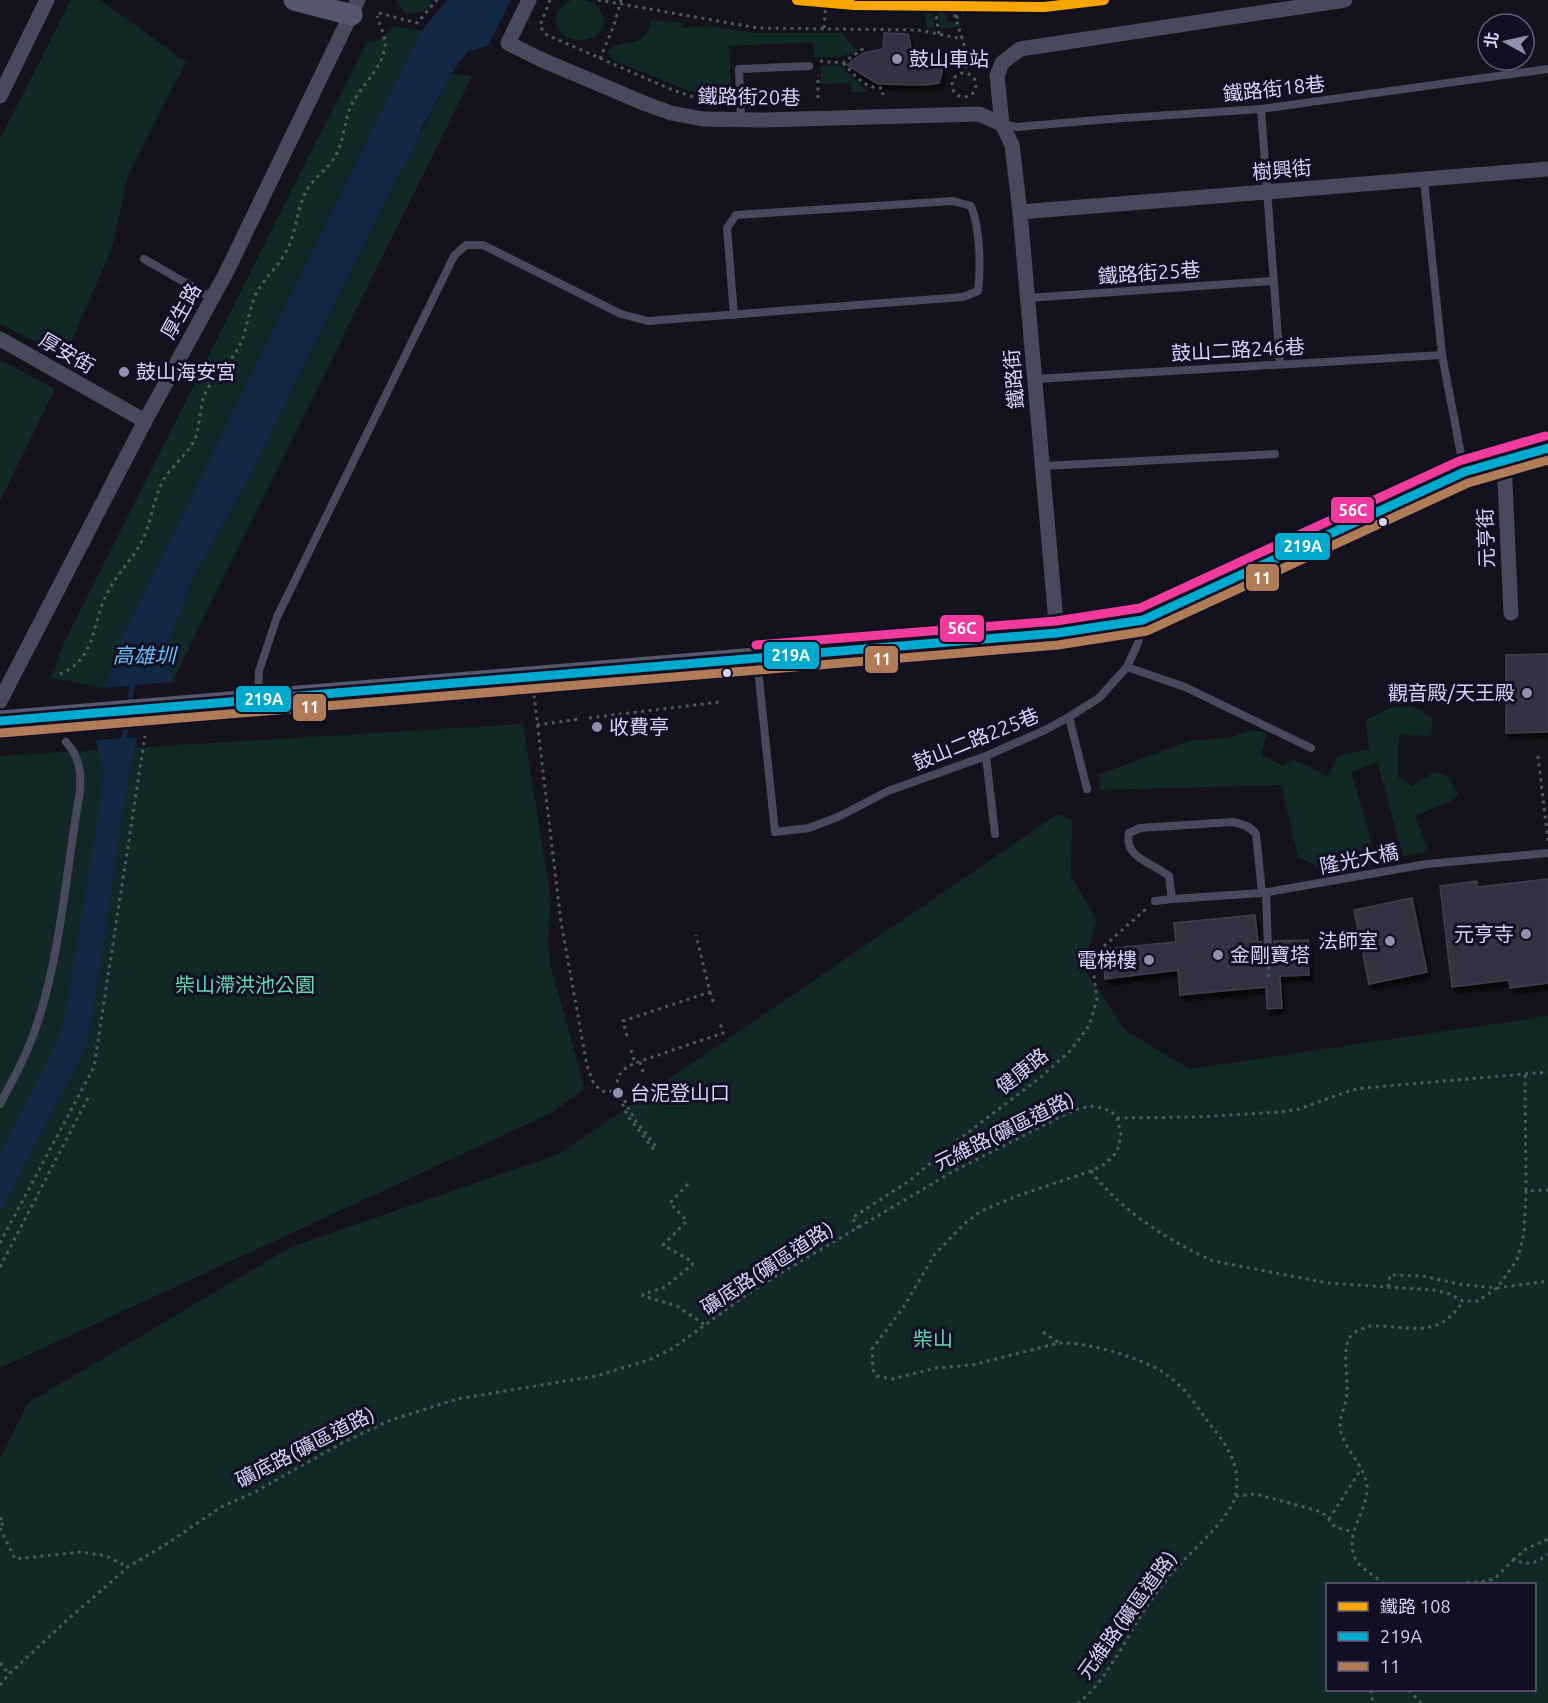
<svg xmlns="http://www.w3.org/2000/svg" width="1548" height="1703" viewBox="0 0 1548 1703" font-family="Ubuntu,'Noto Sans TC',sans-serif">
<defs>
<filter id="shadow"><feDropShadow dx="3.5" dy="6" stdDeviation="1.5" flood-color="#0009"/></filter>
</defs>
<rect width="100%" height="100%" fill="#14131d"/>
<!-- green -->
<g fill="#122827" fill-rule="evenodd">
<polygon points="71,0 100,0 186,62 128,175 112,248 65,356 0,324 0,139"/>
<path d="M398,0H429L431,4C425,13 415,14 405,13L398,4Z"/>
<path d="M571,0C583,0 594,0 600,10C620,45 547,54 557,11Z"/>
<polygon points="922,0 931,0 930,1 935,28 927,28"/>
<polygon points="944,4 947,22 960,22 960,27 941,28 937,5"/>
<path d="M651,20L681,23V28L706,26L756,33H843L848,42L858,50C842,59 833,58 814,57V42L729,46L731,95H700L617,62L611,59L608,52C619,36 646,53 651,20Z"/>
<path d="M393,26L421,31L118,644L105,688L51,678L64,643L366,43C379,41 387,38 393,26Z"/>
<polygon points="821,66 841,66 868,92 851,92 851,83 821,84"/>
<path d="M451,74L472,76L172,682L171,640L174,623L184,607L189,585L249,477L397,177C417,143 433,108 451,74Z"/>
<polygon points="0,360 55,389 0,501"/>
<polygon points="1412,706 1433,718 1431,736 1399,734 1398,777 1412,786 1435,772 1448,777 1459,795 1449,802 1415,816 1428,851 1403,856 1377,762 1351,772 1366,822 1376,864 1326,870 1298,857 1281,785 1100,790 1098,775 1189,741 1232,737 1252,730 1267,733 1261,755 1283,766 1293,760 1317,770 1327,777 1338,756 1369,749 1366,720 1390,708"/>
<polygon points="523,724 551,900 548,941 551,968 585,1088 553,1112 0,1368 0,756"/>
<path d="M1058,814L1072,820L1071,876L1097,920L1083,967L1125,1030L1189,1069L1548,1016V1703H0V1458L28,1403L291,1247L559,1154ZM1328,1584H1534V1690H1328Z"/>
</g>
<!-- water -->
<g fill="#122743">
<polygon points="447,0 511,0 489,45 467,52 451,74 421,130 417,143 397,177 249,477 189,585 184,607 174,624 171,640 172,682 105,688 118,644 421,31"/>
<polygon points="137,737 130,765 93,1011 86,1046 0,1212 0,1152 50,1057 62,1028 68,998 100,805 103,771 96,740"/>
</g>
<!-- pier -->
<polygon fill="#14131d" points="172,682 171,686 105,691 105,688"/>
<g fill="none" stroke-linecap="round" stroke-linejoin="round">
<!-- stream -->
<g stroke="#122743" stroke-width="5">
<polyline points="129,707 133,680"/>
<polyline points="123,745 128,716"/>
</g>
</g>
<!-- building -->
<g fill="#32313f" stroke="#403e50" stroke-width="1.5" filter="url(#shadow)">
<polygon points="884,33 908,34 912,51 936,52 943,68 939,83 925,85 878,84 847,65 863,53 883,49"/>
<polygon points="1548,654 1548,732 1506,733 1506,655"/>
<polygon points="1548,879 1548,983 1510,988 1509,980 1452,987 1440,886 1477,881 1477,887"/>
<polygon points="1412,898 1427,972 1369,984 1354,910"/>
<polygon points="1255,915 1258,942 1262,942 1263,951 1266,954 1273,951 1274,941 1308,940 1309,975 1280,976 1282,1008 1267,1009 1266,987 1180,995 1178,970 1105,979 1103,949 1176,942 1174,923"/>
</g>
<g fill="none" stroke-linecap="round" stroke-linejoin="round">
<!-- path -->
<g stroke="#4b5964" stroke-width="3" stroke-dasharray="3 4.5" stroke-linecap="butt">
<polyline points="550,0 540,26 545,34 670,89 699,99 727,100"/>
<polyline points="598,0 758,28 918,30 963,39"/>
<polyline points="950,0 964,45 966,72"/>
<polyline points="379,13 417,23 437,0"/>
<polyline points="956,18 980,0"/>
<polyline points="824,28 826,0"/>
<polyline points="939,34 934,2 940,0"/>
<polyline points="600,59 614,25 621,0"/>
<polyline points="820,61 843,63 864,48"/>
<path d="M843,63C856,76 863,88 882,88L883,95"/>
<circle cx="964" cy="85" r="12"/>
<polyline points="818,98 818,75"/>
<path d="M60,674C95,659 91,630 104,600C113,577 132,561 143,539C152,520 153,498 164,479C173,464 190,453 196,436C201,420 199,402 208,388C219,371 235,358 242,340C248,325 249,307 257,292C266,276 280,265 288,248C297,229 297,206 308,188C315,177 328,169 335,157C344,141 344,122 351,106C361,85 382,69 385,47C386,37 380,26 377,16"/>
<polyline points="534,695 561,922 587,1066 594,1084 602,1091 607,1092 617,1090 627,1115 655,1151"/>
<polyline points="589,718 719,702"/>
<polyline points="537,725 580,719"/>
<polyline points="1538,756 1548,841"/>
<polyline points="1268,959 1269,980"/>
<polyline points="710,992 714,1005"/>
<polyline points="627,1036 623,1021 710,992 696,935"/>
<polyline points="631,1050 635,1063 723,1033 720,1023"/>
<polyline points="640,1062 644,1075"/>
<polyline points="1525,1075 1526,1191"/>
<path d="M617,1090C616,1075 622,1069 635,1063"/>
<path d="M622,1093C629,1115 643,1130 657,1148"/>
<polyline points="1117,1118 1197,1117 1280,1112 1299,1109 1352,1090 1363,1088 1548,1072"/>
<path d="M1091,1171C1119,1209 1170,1242 1213,1261L1328,1283L1434,1290L1450,1294L1463,1301H1478L1497,1288L1517,1260L1524,1234L1526,1191L1548,1190"/>
<polyline points="688,1184 670,1203 687,1221 663,1245 693,1262 692,1265 665,1287 643,1294 643,1296 677,1306 705,1325"/>
<polyline points="859,1228 852,1218 909,1181 958,1140 1041,1077 1070,1051 1089,1026 1097,999 1092,961 1093,956 1147,908"/>
<polyline points="0,1243 94,1067 145,736"/>
<polyline points="0,1267 88,1098"/>
<polyline points="1388,1287 1390,1275 1423,1276 1458,1284 1497,1288 1548,1281"/>
<polyline points="1043,1332 1059,1343"/>
<polyline points="1236,1496 1256,1494 1322,1512 1335,1527 1353,1532"/>
<polyline points="0,1518 4,1520 0,1529"/>
<polyline points="1329,1519 1360,1471"/>
<polyline points="0,1528 15,1559 81,1552 106,1556 128,1567"/>
<polyline points="1513,1560 1526,1549 1548,1539"/>
<path d="M1384,1584C1375,1575 1359,1569 1354,1556C1346,1531 1366,1513 1367,1490C1368,1469 1346,1452 1341,1432C1337,1419 1347,1405 1347,1391C1348,1377 1342,1348 1350,1337C1354,1331 1363,1328 1370,1326C1409,1325 1438,1341 1463,1301"/>
<path d="M1452,1584L1488,1581L1496,1577L1513,1560C1528,1565 1536,1564 1548,1554"/>
<polyline points="0,1663 9,1674"/>
<path d="M0,1685L9,1674L65,1622L128,1567L168,1543L221,1507L253,1493L342,1443L388,1421L457,1399L596,1376L649,1360L673,1348L752,1291L786,1270L952,1172L1070,1112L1086,1107L1094,1106L1111,1111L1117,1118L1121,1135L1117,1152L1105,1164L1091,1171L1017,1196L981,1211L964,1224L935,1254L903,1308L872,1349L873,1370L877,1376L892,1379L936,1368L972,1365L1059,1343C1088,1342 1144,1358 1167,1375C1185,1387 1197,1407 1209,1423C1226,1444 1241,1465 1236,1493C1232,1519 1188,1553 1171,1574C1162,1586 1152,1598 1144,1611C1127,1637 1103,1686 1078,1703"/>
<polyline points="1371,1690 1373,1703"/>
<polyline points="1409,1690 1421,1703"/>
</g>
<!-- lane -->
<g stroke="#49495d" stroke-width="8">
<polyline points="1261,109 1280,364"/>
<polyline points="741,120 739,69 809,66"/>
<polyline points="1002,124 1017,127 1109,119 1261,109 1548,69"/>
<polyline points="1424,180 1442,355 1464,470"/>
<polyline points="144,259 212,298"/>
<polyline points="1028,298 1273,281"/>
<polyline points="1035,379 1442,355"/>
<polyline points="1043,466 1275,454"/>
<polyline points="757,659 775,832 809,828 840,816 888,791 986,756 1045,730 1069,717 1099,698 1127,667 1138,643 1143,621"/>
<polyline points="1127,667 1185,687 1311,748"/>
<path d="M258,698L259,671L277,617L454,256L466,245H483L621,314L648,321L963,297L978,291C981,267 980,228 971,206L953,201L736,215L727,228L734,315"/>
<polyline points="1069,717 1087,789"/>
<polyline points="986,756 995,834"/>
<polyline points="1266,892 1268,948"/>
<path d="M1262,893L1256,834C1250,826 1242,824 1233,822L1140,828L1129,833C1123,858 1154,863 1169,876L1172,899L1262,893L1427,864L1548,853"/>
<polyline points="1155,901 1172,899"/>
<path d="M0,1104C13,1080 26,1056 35,1030C61,957 66,868 80,792C81,772 80,757 66,742"/>
</g>
<!-- street -->
<g stroke="#49495d" stroke-width="15">
<polyline points="529,0 508,43 540,59 646,104 671,113 703,119 763,120 979,114 1002,124"/>
<polyline points="0,96 47,0"/>
<polyline points="1020,212 1548,169"/>
<polyline points="0,339 145,421"/>
<polyline points="1504,461 1511,613"/>
<polyline points="1057,633 1020,212 1012,145 1002,124 997,76 1002,63 1020,49 1345,0"/>
<polyline points="0,701 145,421 226,273 358,0"/>
</g>
<!-- secondary -->
<g stroke="#55566f" stroke-width="21">
<polyline points="294,0 352,15"/>
<polyline points="0,721 1057,633 1143,620 1464,472 1548,448"/>
</g>
<defs>
<polyline id="bus-1" points="0,721 1057,633 1143,620 1464,472 1548,448"/>
<polyline id="bus-2" points="1,733 1058,645 1147,631 1468,483 1548,460"/>
<polyline id="bus-3" points="756,645 1056,621 1140,608 1459,461 1545,436"/>
</defs>
<!-- bus-1 casing -->
<use href="#bus-1" stroke="#110f21" stroke-width="14"/>
<!-- bus-2 casing -->
<use href="#bus-2" stroke="#110f21" stroke-width="14"/>
<!-- bus-3 casing -->
<use href="#bus-3" stroke="#110f21" stroke-width="14"/>
<!-- bus-1 -->
<use href="#bus-1" stroke="#00a9ce" stroke-width="9"/>
<!-- bus-2 -->
<use href="#bus-2" stroke="#b07c57" stroke-width="9"/>
<!-- bus-3 -->
<use href="#bus-3" stroke="#f13a9d" stroke-width="9"/>
<defs>
<polyline id="rail-1" points="797,0 854,5 1044,7 1104,0"/>
</defs>
<!-- rail-1 casing -->
<use href="#rail-1" stroke="#110f21" stroke-width="15"/>
<!-- rail-1 -->
<use href="#rail-1" stroke="#f7a600" stroke-width="10"/>
</g>
<!-- markers -->
<g fill="#918fae" stroke="#110f21" stroke-width="2">
<circle cx="897" cy="59" r="6"/>
<circle cx="124" cy="372" r="6"/>
<circle cx="1527" cy="693" r="6"/>
<circle cx="597" cy="727" r="6"/>
<circle cx="1526" cy="934" r="6"/>
<circle cx="1390" cy="941" r="6"/>
<circle cx="1218" cy="955" r="6"/>
<circle cx="1149" cy="960" r="6"/>
<circle cx="618" cy="1093" r="6"/>
</g>
<g fill="#d5d2fc" stroke="#110f21" stroke-width="2">
<circle cx="1383" cy="522" r="5"/>
<circle cx="727" cy="673" r="5"/>
</g>
<g text-anchor="middle" stroke-width="6" stroke-linejoin="round" paint-order="stroke">
<!-- poi labels -->
<g font-size="20" fill="#d5d2fc" stroke="#110f21" text-anchor="start">
<text x="909" y="66">鼓山車站</text>
<text x="136" y="379">鼓山海安宮</text>
<text x="1515" y="700" text-anchor="end">觀音殿/天王殿</text>
<text x="609" y="734">收費亭</text>
<text x="1514" y="941" text-anchor="end">元亨寺</text>
<text x="1378" y="948" text-anchor="end">法師室</text>
<text x="1230" y="962">金剛寶塔</text>
<text x="1137" y="967" text-anchor="end">電梯樓</text>
<text x="630" y="1100">台泥登山口</text>
</g>
<!-- street labels -->
<g font-size="20" fill="#d5d2fc" stroke="#110f21">
<text transform="translate(1274 89) rotate(-6)" y="7">鐵路街18巷</text>
<text transform="translate(749 97) rotate(1)" y="7">鐵路街20巷</text>
<text transform="translate(1282 170) rotate(-5)" y="7">樹興街</text>
<text transform="translate(1149 273) rotate(-4)" y="7">鐵路街25巷</text>
<text transform="translate(181 311) rotate(-61)" y="7">厚生路</text>
<text transform="translate(1238 350) rotate(-3)" y="7">鼓山二路246巷</text>
<text transform="translate(67 353) rotate(30)" y="7">厚安街</text>
<text transform="translate(1014 379) rotate(-95)" y="7">鐵路街</text>
<text transform="translate(1486 538) rotate(-92)" y="7">元亨街</text>
<text transform="translate(976 739) rotate(-22)" y="7">鼓山二路225巷</text>
<text transform="translate(1359 859) rotate(-11)" y="7">隆光大橋</text>
<text transform="translate(1022 1071) rotate(-39)" y="7">健康路</text>
<text transform="translate(1004 1131) rotate(-26)" y="7">元維路(礦區道路)</text>
<text transform="translate(767 1268) rotate(-33)" y="7">礦底路(礦區道路)</text>
<text transform="translate(305 1447) rotate(-27)" y="7">礦底路(礦區道路)</text>
<text transform="translate(1127 1615) rotate(-54)" y="7">元維路(礦區道路)</text>
</g>
<!-- park labels -->
<g font-size="20" fill="#64d6b4" stroke="#110f21">
<text x="245" y="992">柴山滯洪池公園</text>
<text x="933" y="1346">柴山</text>
</g>
<!-- water labels -->
<g font-size="21" font-style="italic" fill="#68baf4" stroke="#110f21">
<text x="144" y="663">高雄圳</text>
</g>
</g>
<g stroke="#110f21" stroke-width="2">
<rect x="1330" y="496" width="45" height="28" rx="6" fill="#f13a9d"/>
<rect x="1274" y="532" width="57" height="29" rx="6" fill="#00a9ce"/>
<rect x="1245" y="563" width="35" height="29" rx="6" fill="#b07c57"/>
<rect x="939" y="614" width="46" height="29" rx="6" fill="#f13a9d"/>
<rect x="763" y="641" width="57" height="29" rx="6" fill="#00a9ce"/>
<rect x="864" y="645" width="35" height="29" rx="6" fill="#b07c57"/>
<rect x="235" y="685" width="57" height="28" rx="6" fill="#00a9ce"/>
<rect x="292" y="693" width="35" height="29" rx="6" fill="#b07c57"/>
</g>
<g font-size="16" text-anchor="middle" font-weight="bold" fill="#fff">
<text x="1353" y="516">56C</text>
<text x="1303" y="552">219A</text>
<text x="1262" y="584">11</text>
<text x="962" y="634">56C</text>
<text x="791" y="661">219A</text>
<text x="882" y="665">11</text>
<text x="264" y="705">219A</text>
<text x="310" y="713">11</text>
</g>
<!-- legend -->
<rect x="1326" y="1583" width="210" height="108" fill="#110f21" stroke="#5f5d79" stroke-width="1.5"/>
<rect x="1338" y="1602" width="30" height="9" fill="#f7a600" stroke="#5f5d79" stroke-width="1.5"/>
<text x="1380" y="1613" font-size="18" fill="#d5d2fc">鐵路 108</text>
<rect x="1338" y="1632" width="30" height="9" fill="#00a9ce" stroke="#5f5d79" stroke-width="1.5"/>
<text x="1380" y="1643" font-size="18" fill="#d5d2fc">219A</text>
<rect x="1338" y="1662" width="30" height="9" fill="#b07c57" stroke="#5f5d79" stroke-width="1.5"/>
<text x="1380" y="1673" font-size="18" fill="#d5d2fc">11</text>
<!-- north arrow -->
<g transform="translate(1506 42) rotate(278)"><circle r="28" fill="#110f21" stroke="#5f5d79" stroke-width="1.5"/>
<path d="M0-4.5L10 22L0 15L-10 22Z" fill="#918fae"/>
<text y="-9" font-size="16" font-weight="bold" text-anchor="middle" fill="#d5d2fc">北</text>
</g>
</svg>
